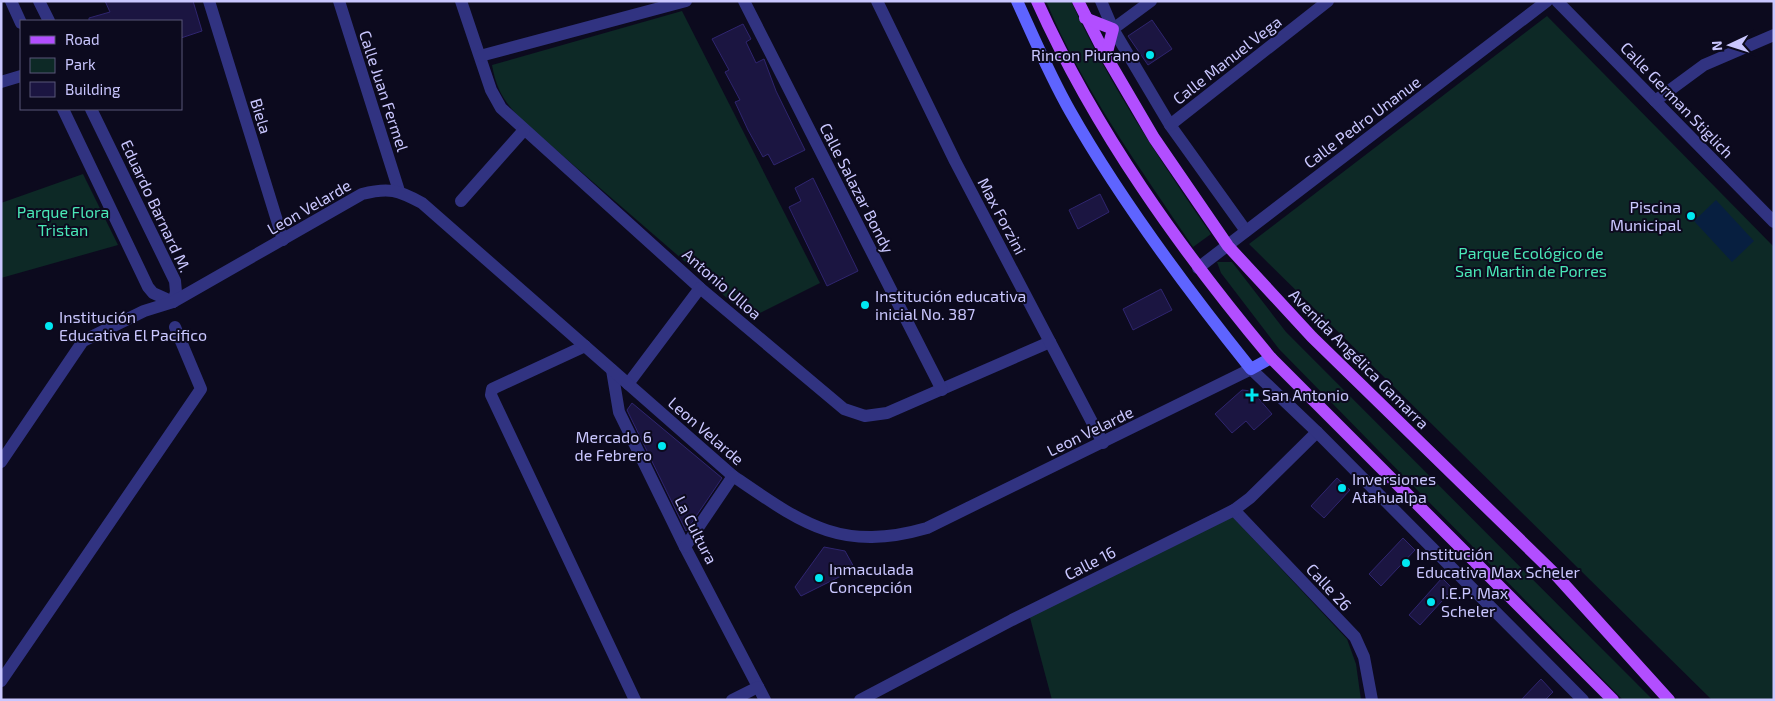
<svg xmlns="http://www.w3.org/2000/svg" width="1775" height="701" viewBox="0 0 1775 701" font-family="'Exo 2',sans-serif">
<rect width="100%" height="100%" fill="#0c0a1e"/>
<!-- green -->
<g fill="#0d2926">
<path d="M1046,1H1071C1109,84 1160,160 1211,234L1193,247C1140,168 1083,90 1046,1Z"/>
<path d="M682,11L820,283L750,318L526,124C506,104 497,93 492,65Z"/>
<polygon points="1547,16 1774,247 1774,700 1712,700 1249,244"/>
<polygon points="83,174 118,245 1,278 1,203"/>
<polygon points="1217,262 1232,262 1286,332 1653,700 1623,700 1279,349 1221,273"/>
<polygon points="1230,514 1347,639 1356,664 1361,700 1052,700 1029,614"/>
</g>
<!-- water -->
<polygon fill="#071f40" points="1716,200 1754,241 1732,262 1694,221"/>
<!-- building -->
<g fill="#1b1541" stroke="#2f256f">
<polygon points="105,1 193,1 202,31 181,38 181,21 89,21 89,18 110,12"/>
<polygon points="1152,20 1172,49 1148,65 1128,36"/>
<polygon points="743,24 751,39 746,42 756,63 764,59 776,91 805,150 774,165 768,154 763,157 748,130 735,102 740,100 725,72 729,70 712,39"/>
<polygon points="813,178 858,271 827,286 789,207 801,201 795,188"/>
<polygon points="1100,194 1109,212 1078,229 1069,210"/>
<polygon points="1161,289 1172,310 1133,330 1123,309"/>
<polygon points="1242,390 1252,391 1272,414 1254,430 1246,421 1232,433 1215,414"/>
<polygon points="632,403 722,478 686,531 627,410"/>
<polygon points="1337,478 1350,490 1324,518 1311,506"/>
<polygon points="1403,538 1415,550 1381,586 1369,574"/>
<polygon points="824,547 845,551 855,569 801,596 795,587"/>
<polygon points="1442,578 1453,589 1420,625 1409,615"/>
<polygon points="1541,679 1553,692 1545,700 1521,700"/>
</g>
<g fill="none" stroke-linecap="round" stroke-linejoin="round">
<!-- minor -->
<g stroke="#313381" stroke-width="12">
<polyline points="11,1 21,23"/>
<polyline points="39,1 49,21"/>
<polyline points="209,1 283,240"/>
<polyline points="339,1 399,191"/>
<polyline points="461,1 491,90 501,108 700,288 844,409 865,416 887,413 1050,342"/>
<polyline points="744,1 942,390"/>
<polyline points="877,1 955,161 1103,443"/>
<polyline points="1151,1 1113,29 1170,125 1246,231"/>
<polyline points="1557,1 1774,222"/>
<polyline points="480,56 686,1"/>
<polyline points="1,82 21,76"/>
<polyline points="1655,101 1704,65 1774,35"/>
<polyline points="63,109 148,287 153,293 173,302"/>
<polyline points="91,109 175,281 176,292 173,302"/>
<polyline points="1170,125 1328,1"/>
<polyline points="461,201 524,130"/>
<polyline points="1198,268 1547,1"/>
<polyline points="585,346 492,389 491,395 635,700"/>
<polyline points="612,370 619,412 685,547 765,700"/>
<polyline points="628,384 700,288"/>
<path d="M1,462L83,341L144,311L173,302L362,194C389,187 398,190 422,203L733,476C802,523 840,553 927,528L1251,369"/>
<polyline points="1234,510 1355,637 1364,657 1372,700"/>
<polyline points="685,547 733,476"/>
<polyline points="1,681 201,389 175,327"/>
<polyline points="732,700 758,687"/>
<polyline points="860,700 1012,620 1234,510 1250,498 1317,432"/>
</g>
<!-- tertiary -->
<g stroke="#313381" stroke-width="12">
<polyline points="1101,1 1113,29"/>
<polyline points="1251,369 1317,432 1583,700"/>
</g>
<!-- secondary -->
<path stroke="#5e64ff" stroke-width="12" d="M1017,1C1034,38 1050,76 1070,111C1121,201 1186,288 1251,369L1271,358"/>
<!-- primary -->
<g stroke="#b24eff" stroke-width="12">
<path d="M1037,1C1096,132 1180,249 1271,358L1613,700"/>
<polyline points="1078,1 1106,56 1154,138 1228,246 1312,337 1555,574 1669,700"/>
<polyline points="1085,18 1113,29 1106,56"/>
</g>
</g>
<!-- markers -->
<g fill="#00e8f2" stroke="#0c0a1e" stroke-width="2">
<circle cx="1150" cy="55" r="5"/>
<circle cx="1691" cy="216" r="5"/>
<circle cx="865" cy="305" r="5"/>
<circle cx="49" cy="326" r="5"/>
<path d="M1249.5 387.5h5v5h5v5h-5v5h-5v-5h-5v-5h5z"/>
<circle cx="662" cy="446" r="5"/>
<circle cx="1342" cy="488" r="5"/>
<circle cx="1406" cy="563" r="5"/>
<circle cx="819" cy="578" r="5"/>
<circle cx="1431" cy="602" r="5"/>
</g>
<g text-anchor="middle" stroke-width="4" stroke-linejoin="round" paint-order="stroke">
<!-- poi labels -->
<g font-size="16" fill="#cac7ff" stroke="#0c0a1e" text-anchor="start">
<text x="1140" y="61" text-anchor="end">Rincon Piurano</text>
<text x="1681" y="213" text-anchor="end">Piscina<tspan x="1681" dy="18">Municipal</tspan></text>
<text x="875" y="302">Institución educativa<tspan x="875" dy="18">inicial No. 387</tspan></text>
<text x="59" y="323">Institución<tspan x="59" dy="18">Educativa El Pacifico</tspan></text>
<text x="1262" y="401">San Antonio</text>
<text x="652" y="443" text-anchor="end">Mercado 6<tspan x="652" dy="18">de Febrero</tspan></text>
<text x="1352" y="485">Inversiones<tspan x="1352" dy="18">Atahualpa</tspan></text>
<text x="1416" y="560">Institución<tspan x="1416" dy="18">Educativa Max Scheler</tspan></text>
<text x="829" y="575">Inmaculada<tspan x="829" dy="18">Concepción</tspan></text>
<text x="1441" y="599">I.E.P. Max<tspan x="1441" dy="18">Scheler</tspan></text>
</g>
<!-- street labels -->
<g font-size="16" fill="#cac7ff" stroke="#0c0a1e">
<text transform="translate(1227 60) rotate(-38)" y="6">Calle Manuel Vega</text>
<text transform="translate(384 91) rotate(72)" y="6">Calle Juan Fermel</text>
<text transform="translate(1677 100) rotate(46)" y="6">Calle German Stiglich</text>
<text transform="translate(261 116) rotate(73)" y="6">Biela</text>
<text transform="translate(1362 122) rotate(-37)" y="6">Calle Pedro Unanue</text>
<text transform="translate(857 188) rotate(63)" y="6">Calle Salazar Bondy</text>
<text transform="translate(156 206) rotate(65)" y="6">Eduardo Barnard M.</text>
<text transform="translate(309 207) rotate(-30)" y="6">Leon Velarde</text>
<text transform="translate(1002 216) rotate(62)" y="6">Max Forzini</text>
<text transform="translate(722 284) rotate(41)" y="6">Antonio Ulloa</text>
<text transform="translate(1359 359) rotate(45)" y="6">Avenida Angélica Gamarra</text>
<text transform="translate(706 431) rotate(41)" y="6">Leon Velarde</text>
<text transform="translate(1090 431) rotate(-26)" y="6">Leon Velarde</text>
<text transform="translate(696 530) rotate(63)" y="6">La Cultura</text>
<text transform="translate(1090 563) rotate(-27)" y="6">Calle 16</text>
<text transform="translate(1329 587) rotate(47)" y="6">Calle 26</text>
</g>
<!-- park labels -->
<g font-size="16" fill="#4ae8b7" stroke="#0c0a1e">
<text x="63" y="218">Parque Flora<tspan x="63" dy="18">Tristan</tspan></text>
<text x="1531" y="259">Parque Ecológico de<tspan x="1531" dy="18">San Martin de Porres</tspan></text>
</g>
</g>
<!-- border -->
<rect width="1775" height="701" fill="none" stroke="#cac7ff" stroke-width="5"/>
<!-- legend -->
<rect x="20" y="20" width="162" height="90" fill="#0c0a1e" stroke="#585678"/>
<rect x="30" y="36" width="25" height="8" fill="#b24eff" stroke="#585678"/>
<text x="65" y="45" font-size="15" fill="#cac7ff">Road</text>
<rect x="30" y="58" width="25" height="15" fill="#0d2926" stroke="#585678"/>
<text x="65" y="70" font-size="15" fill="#cac7ff">Park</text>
<rect x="30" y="82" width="25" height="15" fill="#1b1541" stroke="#585678"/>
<text x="65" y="95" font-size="15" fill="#cac7ff">Building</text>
<!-- north arrow -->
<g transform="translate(1730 45) rotate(266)" stroke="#0c0a1e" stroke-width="4" paint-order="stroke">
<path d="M0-4L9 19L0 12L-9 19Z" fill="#cac7ff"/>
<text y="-8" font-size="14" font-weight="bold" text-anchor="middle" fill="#cac7ff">N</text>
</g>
</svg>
